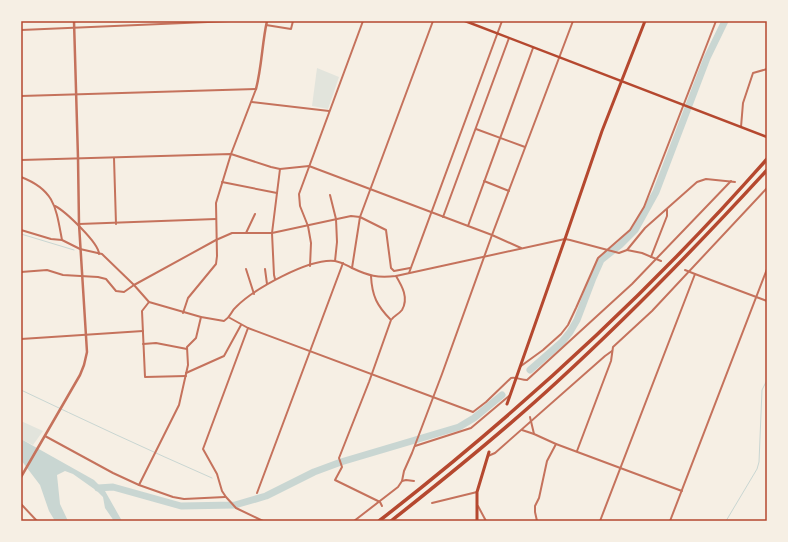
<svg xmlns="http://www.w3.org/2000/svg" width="788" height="542" viewBox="0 0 788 542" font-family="'Alegreya Sans',sans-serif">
<rect width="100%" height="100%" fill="#f6efe4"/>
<!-- green -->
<g fill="#e2e4dc">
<polygon points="317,68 339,77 328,109 312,106"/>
<polygon points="21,421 43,431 33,445 21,439"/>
</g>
<!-- water -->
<polygon fill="#c9d6d2" points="21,439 94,480 105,491 122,521 114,521 105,508 103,497 97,491 73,474 65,471 57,475 60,504 68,521 55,521 49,511 40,485 21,460"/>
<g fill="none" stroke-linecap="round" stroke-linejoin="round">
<!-- stream -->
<g stroke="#c9d6d2" stroke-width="1">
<polyline points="21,234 74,250"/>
<path d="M21,390C84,420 148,450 212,478"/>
<polyline points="726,521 757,469 759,462 762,390 767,380"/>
</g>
<!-- river -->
<g stroke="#c9d6d2" stroke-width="7">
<polyline points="530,370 562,342 570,332 577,320 593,278 601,260 620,245 635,230 656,192 707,58 725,21"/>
<polyline points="98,488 113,487 181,506 235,505 266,496 314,472 341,462 459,427 474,418 502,395"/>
</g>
<!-- minor -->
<g stroke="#c5725c" stroke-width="2">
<polyline points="266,25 291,29 293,21"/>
<polyline points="21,30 231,21"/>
<polyline points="21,96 256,89 231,154 216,203 217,256 216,264 188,298 183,313"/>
<polyline points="252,102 329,111"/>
<polyline points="741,127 743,103 753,73 767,69"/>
<polyline points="476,129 525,147"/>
<polyline points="114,158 116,224"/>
<polyline points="21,160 231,154 271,167 280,169 309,166 492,235 521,248"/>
<path d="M21,177C55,190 56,208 62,240L80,249L102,254L134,285L149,302L201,317L224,321C232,316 230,312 236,307C254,289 309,258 335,261C341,262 346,265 352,268C369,276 377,278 396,276L565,239L570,240L619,253L627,250L645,228L697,182L706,179L735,182"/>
<polyline points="484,181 509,191"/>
<polyline points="222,182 277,193"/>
<polyline points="330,195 336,219 337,242 335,261"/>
<path d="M55,206C65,211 99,243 99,254"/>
<polyline points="443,217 509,38"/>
<polyline points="79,224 216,219"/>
<polyline points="468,226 533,48"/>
<polyline points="21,230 51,239 62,240"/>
<polyline points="246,233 255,214"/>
<polyline points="627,250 642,253 661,261"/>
<polyline points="651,257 667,216 667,209"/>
<polyline points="310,266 311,243 308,226 300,206 299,194 363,21"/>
<polyline points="352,268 360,217 386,230 391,268 394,271 410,268"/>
<polyline points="246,269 254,294"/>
<polyline points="265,269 267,284"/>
<polyline points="685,270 695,274"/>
<polyline points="21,272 47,270 63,275 98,277 106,279 116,291 124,292 134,285 216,240 232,233 272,233 351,216 360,217 433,21"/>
<polyline points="409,273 502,21"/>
<path d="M371,276C372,296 377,306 391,320L369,382L339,458L342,467L335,480L380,502L382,506"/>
<polyline points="275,279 274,275 272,233 280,169"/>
<polyline points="149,302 142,311 145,377 186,376"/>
<path d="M230,318L248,328L473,412L486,402L511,378C517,377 521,380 527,380L632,284L731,181"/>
<path d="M392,319C394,316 399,314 402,310C409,298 402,286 396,276"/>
<polyline points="248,328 203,449 217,474 222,491 226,497 236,508 263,521"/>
<polyline points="21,339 143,331"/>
<polyline points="143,344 156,343 187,349"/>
<polyline points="521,366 543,350 561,334 568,325 576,308 598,258 630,230 644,207 716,21"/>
<polyline points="186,373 224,356 241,325"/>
<polyline points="530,417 534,434 556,444 682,491"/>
<polyline points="522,430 534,434"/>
<polyline points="45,436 113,473 139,485 179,405 188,365 187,347 196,338 201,317"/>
<polyline points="415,446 471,428 509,396"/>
<polyline points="577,451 611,361 613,347 652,311 767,188"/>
<polyline points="488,456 495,453 605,356 612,351"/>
<polyline points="402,481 406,480 414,481"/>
<polyline points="139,485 173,497 184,499 225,497"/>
<polyline points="257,493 343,263"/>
<polyline points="432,503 477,492"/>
<polyline points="21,504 37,521"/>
<polyline points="478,506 486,521"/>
<polyline points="354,521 398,487 402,481 404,471 412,453 442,374 492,235 573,21"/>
<polyline points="537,521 535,512 535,506 539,498 547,461 556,444"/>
<polyline points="600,521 695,274 767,301"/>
<polyline points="670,521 767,269"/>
</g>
<!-- tertiary -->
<g stroke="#c5725c" stroke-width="2.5">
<path d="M256,89C262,66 262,43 267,21"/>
<polyline points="21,477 80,375 84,365 87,352 79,224 78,158 74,21"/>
</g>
<!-- secondary -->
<polyline stroke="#b5482f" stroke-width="2.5" points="465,21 767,137"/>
<!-- primary -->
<g stroke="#b5482f" stroke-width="3">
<polyline points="507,404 565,239 602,131 645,21"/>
<polyline points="477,521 477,492 489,452"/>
</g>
<!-- motorway -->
<g stroke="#b5482f" stroke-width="3.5">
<path d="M379,521C519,412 650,292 767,159"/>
<path d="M391,521C448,476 505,430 558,381C631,314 700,243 767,170"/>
</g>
</g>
<!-- border -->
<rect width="788" height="542" fill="none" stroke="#f6efe4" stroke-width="44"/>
<rect x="22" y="22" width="744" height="498" fill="none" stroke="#b5482f" stroke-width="1.5"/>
</svg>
